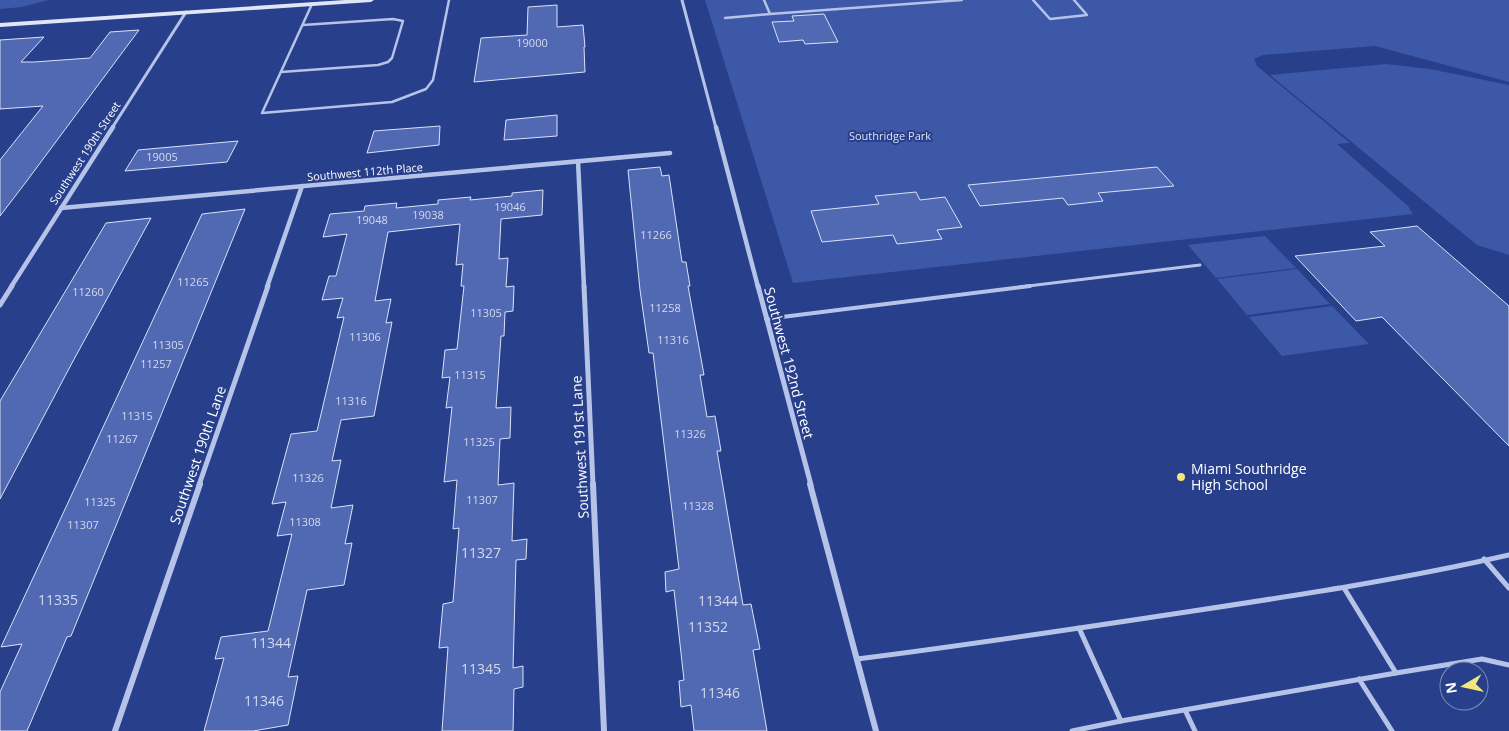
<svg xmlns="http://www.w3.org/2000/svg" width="1509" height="731" viewBox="0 0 1509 731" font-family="'Open Sans',sans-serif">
<rect width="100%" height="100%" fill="#283f8b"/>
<!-- green -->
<g fill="#3d58a7">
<polygon points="0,0 49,0 22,7 0,9"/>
<polygon points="705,0 1509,0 1509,82 1375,46 1263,55 1254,59 1257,66 1350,143 1337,144 1408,206 1413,214 793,283"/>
<polygon points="1386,64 1430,69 1509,85 1509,255 1477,245 1270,75"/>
<polygon points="1265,236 1296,268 1216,278 1188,245"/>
<polygon points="1297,269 1330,304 1247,315 1217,279"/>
<polygon points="1332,306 1369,344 1282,356 1249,317"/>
</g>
<!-- building -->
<g fill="#5169b2" stroke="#dae2f7">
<polygon points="557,5 557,27 583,25 585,47 584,47 585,72 474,82 481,38 527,35 528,7"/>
<polygon points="824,14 838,42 805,44 803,40 779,42 772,22 794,21 792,16"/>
<polygon points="139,30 26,182 0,216 0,160 43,106 0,109 0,40 44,37 21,62 34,62 90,58 110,32"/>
<polygon points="557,115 557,136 504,140 506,120"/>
<polygon points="440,126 439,145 367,153 374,131"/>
<polygon points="238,141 227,162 125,171 138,150"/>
<polygon points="660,167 662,176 669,175 682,262 686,262 690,286 688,286 704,375 700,375 707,417 715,416 721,451 717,451 743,605 751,604 760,649 753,650 767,731 694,731 691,705 681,707 679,681 684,680 674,590 666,592 665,572 679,569 653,353 649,353 640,290 628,170"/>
<polygon points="1157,167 1174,186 1098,193 1103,201 1068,205 1063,198 980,206 968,185"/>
<polygon points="543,190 542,215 501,219 499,259 508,258 506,287 514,286 513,311 505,312 504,336 501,336 496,408 511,407 510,438 500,439 498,485 514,483 512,541 527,539 526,559 516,560 513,668 523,666 523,687 514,689 513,731 442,731 448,647 439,648 443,604 453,602 459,528 453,529 457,480 444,482 452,407 446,408 450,377 442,378 445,350 457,349 464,286 461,286 463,264 456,265 460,224 388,232 375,301 391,299 386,323 392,322 374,416 341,420 332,461 341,460 331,508 353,505 345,544 352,543 344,585 307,590 288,677 298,676 288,725 253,731 204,731 224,658 215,659 221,637 268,631 292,534 277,536 286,502 272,504 291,434 317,431 344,317 337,318 343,298 322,300 329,276 336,276 347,234 323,237 330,214 364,211 365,206 397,203 396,208 438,204 438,200 471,197 470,200 512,196 512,193"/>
<polygon points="916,192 920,200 945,197 962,227 937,230 942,239 897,244 893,235 822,242 811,211 879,204 875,196"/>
<polygon points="245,209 71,636 67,637 27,731 0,731 0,692 22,644 1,647 202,214"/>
<polygon points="151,218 72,363 0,499 0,401 106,223"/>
<polygon points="1417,226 1509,306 1509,446 1382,317 1356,321 1295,256 1385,246 1370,232"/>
</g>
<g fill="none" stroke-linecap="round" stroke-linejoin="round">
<!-- lane-far3 -->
<g stroke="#b6c3e9" stroke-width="2.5">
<polyline points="764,0 770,14 962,0"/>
<polyline points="1033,0 1050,19 1087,15 1074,0"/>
<polyline points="312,4 262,113 392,102 426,89 433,80 449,0"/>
<polyline points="725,18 770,14"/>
<polyline points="281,72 378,65 388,62 392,58 403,21 393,19 303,25"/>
</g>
<!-- lane-far2 -->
<polyline stroke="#b6c3e9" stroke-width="3" points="1020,287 1200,265"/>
<!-- lane-far1 -->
<polyline stroke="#b6c3e9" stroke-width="4" points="766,319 1030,286"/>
<!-- lane -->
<g stroke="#b6c3e9" stroke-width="5">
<polyline points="1484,559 1509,588"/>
<polyline points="1344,588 1396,673 1482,659 1509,665"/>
<path d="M857,659C969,645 1081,628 1193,611C1299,595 1404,579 1509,555"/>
<polyline points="1359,679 1392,731"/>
<polyline points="1185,710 1195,731"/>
<polyline points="1121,721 1396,673"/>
<polyline points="1072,731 1121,721 1079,628"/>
</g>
<!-- street-far3 -->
<g stroke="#b6c3e9" stroke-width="3">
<polyline points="682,0 716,128"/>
<polyline points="112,128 186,12"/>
</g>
<!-- street-far2 -->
<g stroke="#b6c3e9" stroke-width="4.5">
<polyline points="716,127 758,287"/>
<polyline points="578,161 584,287"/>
<polyline points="61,208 670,153"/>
<polyline points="11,287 113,127"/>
<polyline points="267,287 302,186"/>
</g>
<!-- street-far1 -->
<g stroke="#b6c3e9" stroke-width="5">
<polyline points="584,286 593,485"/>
<polyline points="758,286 811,485"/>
<polyline points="0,305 12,286"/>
<polyline points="199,485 268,286"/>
</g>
<!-- street -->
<g stroke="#b6c3e9" stroke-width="6">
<polyline points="593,484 604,731"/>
<polyline points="810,484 876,731"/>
<polyline points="115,731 200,484"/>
</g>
<!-- secondary -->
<polygon fill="#e0e6f8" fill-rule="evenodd" points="345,0 374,0 371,2 0,27 0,23"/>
</g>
<!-- markers -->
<circle fill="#f1e77c" stroke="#283f8b" stroke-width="2" cx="1181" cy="477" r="5"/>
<g text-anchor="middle" stroke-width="4" stroke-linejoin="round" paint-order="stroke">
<!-- number labels -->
<g font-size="11" fill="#d4daec">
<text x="532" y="47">19000</text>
<text x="162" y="161">19005</text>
<text x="510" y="211">19046</text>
<text x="428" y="219">19038</text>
<text x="372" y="224">19048</text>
<text x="656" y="239">11266</text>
<text x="193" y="286">11265</text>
<text x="88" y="296">11260</text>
<text x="665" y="312">11258</text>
<text x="486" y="317">11305</text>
<text x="365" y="341">11306</text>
<text x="673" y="344">11316</text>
<text x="168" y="349">11305</text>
<text x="156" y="368">11257</text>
<text x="470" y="379">11315</text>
<text x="351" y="405">11316</text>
<text x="137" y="420">11315</text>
<text x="690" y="438">11326</text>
<text x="122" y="443">11267</text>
<text x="479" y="446">11325</text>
<text x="308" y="482">11326</text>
<text x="482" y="504">11307</text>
<text x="100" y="506">11325</text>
<text x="698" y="510">11328</text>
<text x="305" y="526">11308</text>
<text x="83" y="529">11307</text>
</g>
<!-- far-park labels -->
<g font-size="11" fill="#dae2f7" stroke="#283f8b">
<text x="890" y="140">Southridge Park</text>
</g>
<!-- far-street labels -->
<g font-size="11" fill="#fff" stroke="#283f8b">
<text transform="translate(85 153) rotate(-57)" y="4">Southwest 190th Street</text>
<text transform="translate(365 172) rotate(-5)" y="4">Southwest 112th Place</text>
</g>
<!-- street labels -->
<g font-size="14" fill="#fff" stroke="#283f8b">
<text transform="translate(789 363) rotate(75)" y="5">Southwest 192nd Street</text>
<text transform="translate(580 447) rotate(-93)" y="5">Southwest 191st Lane</text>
<text transform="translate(198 455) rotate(-71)" y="5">Southwest 190th Lane</text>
</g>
<!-- poi labels -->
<g font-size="14" fill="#fff" stroke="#283f8b" text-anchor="start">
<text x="1191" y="474">Miami Southridge<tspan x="1191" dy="16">High School</tspan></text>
</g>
<!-- near-number labels -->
<g font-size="14" fill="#d4daec">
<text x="481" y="558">11327</text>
<text x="58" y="605">11335</text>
<text x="718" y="606">11344</text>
<text x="708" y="632">11352</text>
<text x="271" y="648">11344</text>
<text x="481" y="674">11345</text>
<text x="720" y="698">11346</text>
<text x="264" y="706">11346</text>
</g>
</g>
<!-- north arrow -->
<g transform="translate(1464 686) rotate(261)"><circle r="24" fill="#283f8b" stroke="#7e8cb9"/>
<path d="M0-4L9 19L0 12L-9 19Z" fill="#f1e77c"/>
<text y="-8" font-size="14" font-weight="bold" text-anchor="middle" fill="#ffffff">N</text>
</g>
</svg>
